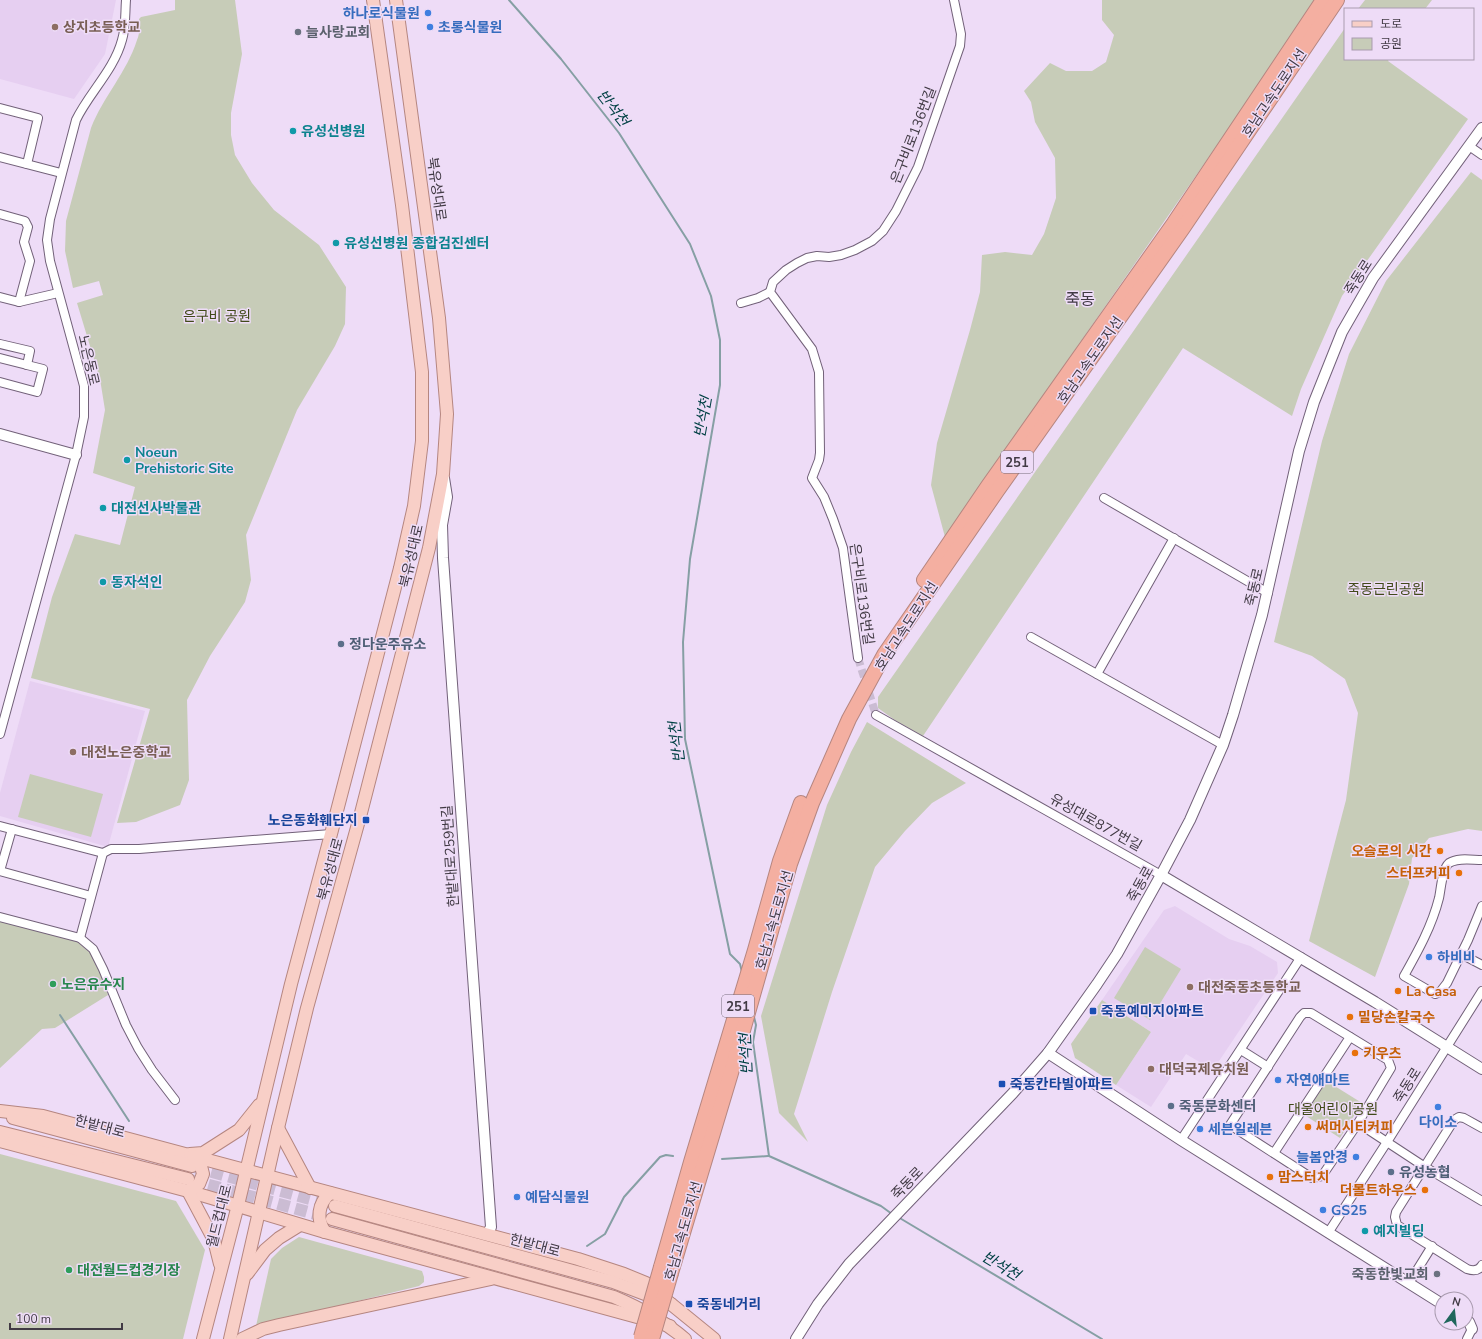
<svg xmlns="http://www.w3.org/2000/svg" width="1482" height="1339" viewBox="0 0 1482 1339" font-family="'Nunito Sans','Noto Sans KR',sans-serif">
<rect width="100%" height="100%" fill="#eedcf7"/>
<!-- built -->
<g fill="#e6cff1">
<polygon points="0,0 116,0 105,54 74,99 0,79"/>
<polygon points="30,681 145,711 108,847 0,816 0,793"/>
<polygon points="1175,906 1229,939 1250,946 1277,962 1278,973 1213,1070 1186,1054 1151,1107 1116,1085 1151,1032 1102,1000 1164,910"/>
</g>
<!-- green -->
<g fill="#c7ccb8">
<path d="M175,0H235L242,54L231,113V135L235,155L252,183L274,210L319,245L346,287L345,324L335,346L297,410L246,535L251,580L245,602L210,656L187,700L189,780L180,805L136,822L117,823L150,709L31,678L52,597L75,534L120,545L135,487L93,473L105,410L100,379L77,303L103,295L99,281L73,288L65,251L66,221L91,128C103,97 127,72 137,40C140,34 139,26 139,19L141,17L175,10Z"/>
<polygon points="1102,0 1318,0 945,537 931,485 937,443 970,330 980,292 982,255 1005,252 1032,255 1044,234 1056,198 1055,158 1035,122 1031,102 1024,91 1050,63 1066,71 1092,71 1106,62 1114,35 1102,20"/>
<polygon points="1365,0 1432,0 1425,9 1358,9"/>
<polygon points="1345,28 1345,59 1389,59 1388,61 1468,119 1342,296 1301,389 1292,416 1183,348 923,736 896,721 878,708 878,697"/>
<polygon points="1471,172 1482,180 1482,831 1468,829 1429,838 1412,858 1409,884 1375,977 1309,941 1346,800 1358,713 1345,679 1312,656 1274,642 1322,441 1349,354 1386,281"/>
<polygon points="867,722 966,783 932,803 905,831 875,867 832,992 794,1114 808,1142 779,1113 761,1016 827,805 851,752"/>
<polygon points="30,774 103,794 91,837 18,817"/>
<polygon points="0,921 74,939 92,954 102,973 108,995 55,1028 42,1029 0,1068"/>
<polygon points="1145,947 1181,969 1150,1020 1114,998"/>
<polygon points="1102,1000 1151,1032 1116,1085 1075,1058 1071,1044"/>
<polygon points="1325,1080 1362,1103 1340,1138 1303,1114"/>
<polygon points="0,1154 176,1201 205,1250 183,1339 0,1339"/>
<polygon points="299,1237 422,1271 424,1277 424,1282 419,1286 256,1326 271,1259 282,1248"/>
</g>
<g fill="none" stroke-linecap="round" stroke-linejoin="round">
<!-- stream -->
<g stroke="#869fa4" stroke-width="2">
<polyline points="509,0 561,59 619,133 690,244 711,296 720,340 720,385 690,559 683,642 685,739 730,954 740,964 742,972"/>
<polyline points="60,1015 129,1121"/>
<polyline points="754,1017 756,1025 753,1042 769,1156 881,1206 892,1214"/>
<polyline points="722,1159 768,1156"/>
<polyline points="898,1217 1102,1339"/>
<polyline points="587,1246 605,1234 624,1197 660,1157 666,1155 673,1156"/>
</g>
<!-- minor-tunnel -->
<polyline stroke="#cbbcd3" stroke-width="8" stroke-dasharray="8 4" stroke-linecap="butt" points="858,658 876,715"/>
<!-- primary-tunnel -->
<g stroke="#cbbcd3" stroke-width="12" stroke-dasharray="12 6" stroke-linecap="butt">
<polyline points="194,1167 332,1205"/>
<polyline points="191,1180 330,1218"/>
</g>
<defs>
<g id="minor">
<polyline points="0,108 38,118 27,164"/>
<polyline points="1469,146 1482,155"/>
<polyline points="0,157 61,173"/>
<polyline points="0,214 25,221 28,227 24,242 30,261 19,302"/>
<polyline points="0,297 19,302 58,293"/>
<polyline points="741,303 758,298 770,292"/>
<polyline points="0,344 30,351 27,365 43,369 37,392 0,382"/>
<polyline points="0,358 27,365"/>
<polyline points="1104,498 1268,593"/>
<polyline points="1031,637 1223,745"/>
<polyline points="858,658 843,548 833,519 824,497 812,478 819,460 820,453 819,372 812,349 770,292 773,282 786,270 797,263 807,258 817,256 829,257 841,255 855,250 872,241 883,231 896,211 918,167 960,46 961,34 954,0"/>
<polyline points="1097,674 1174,538"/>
<polyline points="876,715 1161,875"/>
<path d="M0,734L76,455L84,417V386L50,261L47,240L50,219L76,120C89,93 114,70 122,40C126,27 125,13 126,0"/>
<polyline points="0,826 103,853 80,938"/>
<polyline points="103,853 111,849 139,849 331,834"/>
<path d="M1482,860C1472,860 1458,857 1449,863C1442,869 1441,889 1439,898C1432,926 1418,951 1404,976L1435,994L1440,992L1447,983L1468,940L1482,906"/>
<polyline points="0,871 91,896"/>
<polyline points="0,871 12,829"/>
<polyline points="0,917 80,938 93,949 103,969 126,1025 138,1048 152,1070 175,1100"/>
<polyline points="1461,954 1482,965"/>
<polygon points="1304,1013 1311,1013 1388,1060 1391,1068 1358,1123 1322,1176 1312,1178 1230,1125 1300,1017"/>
<polyline points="1241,1050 1268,1067"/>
<polyline points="1358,1123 1425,1167 1482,1201"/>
<path d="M1482,1128L1464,1118L1459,1117L1454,1120L1396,1212L1395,1217L1397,1225L1467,1269C1473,1271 1479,1271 1482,1265"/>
<polyline points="1181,1140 1301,957"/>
<polyline points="1274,1153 1350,1037"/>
<polyline points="1328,1233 1387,1142 1482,991"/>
<polyline points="1409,1283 1432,1246"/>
<polyline points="1467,1339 1472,1329"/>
</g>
<g id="tertiary">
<polyline points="0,434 76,455"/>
<polyline points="444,478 447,497 442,525 443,558 491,1227 487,1235"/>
<polyline points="1161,875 1375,1002 1482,1069"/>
<polyline points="1048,1053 1181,1140 1442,1304"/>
<polyline points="1466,1320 1469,1322 1472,1329"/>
<polyline points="796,1339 818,1304 849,1264 1013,1093 1048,1053 1097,984 1117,954 1161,875 1190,820 1223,745 1233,715 1262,615 1299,451 1314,402 1342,332 1373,278 1482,128"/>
</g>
<g id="primary">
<polyline points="0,1111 43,1116 578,1259 624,1274 646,1283 671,1304"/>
<polyline points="13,1118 192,1166"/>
<polyline points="278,1128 310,1188"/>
<polyline points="0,1132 188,1179"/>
<polyline points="0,1141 188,1191 325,1232 670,1326"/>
<polyline points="190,1154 203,1153 239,1130 259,1105"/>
<polyline points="193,1156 200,1162 203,1174 199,1184 188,1191 214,1240 220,1264"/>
<polyline points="335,1206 613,1282 671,1304 714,1339"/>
<path d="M332,1219L614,1297C640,1308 664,1321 685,1339"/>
<path d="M325,1232C316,1219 318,1204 330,1193"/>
<polyline points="247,1274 265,1250 279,1238 300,1225"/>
<polyline points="203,1339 238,1205 291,984 331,834 400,568 414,506 422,441 422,372 402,205 373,0"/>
<polyline points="230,1339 278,1128 307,1008 361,813 429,548 443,474 447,414 439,318 396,0"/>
<polyline points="242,1339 263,1329 279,1325 491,1279"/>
</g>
<g id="motorway">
<polyline points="924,580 988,486 1174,223 1323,0"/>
<polyline points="661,1267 691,1162 755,950 780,861 801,803"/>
<polyline points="671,1273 731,1073 790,864 812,803 849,719 884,655 997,491 1183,228 1337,0"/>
</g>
</defs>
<!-- minor casing -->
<use href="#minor" stroke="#726179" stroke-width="10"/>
<!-- tertiary casing -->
<use href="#tertiary" stroke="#726179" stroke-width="12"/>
<!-- primary casing -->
<use href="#primary" stroke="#b58680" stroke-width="14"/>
<!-- motorway casing -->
<use href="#motorway" stroke="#b58680" stroke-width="16"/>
<!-- minor -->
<use href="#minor" stroke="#fff" stroke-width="8"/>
<!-- tertiary -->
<use href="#tertiary" stroke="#fff" stroke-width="10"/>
<!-- primary -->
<use href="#primary" stroke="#f8cfc7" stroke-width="12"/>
<!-- motorway -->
<use href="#motorway" stroke="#f4afa1" stroke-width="14"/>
<defs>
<g id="motorway-bridge">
<polyline points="641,1337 661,1267"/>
<polyline points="652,1339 671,1273"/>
</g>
</defs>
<!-- motorway-bridge casing -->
<use href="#motorway-bridge" stroke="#b58680" stroke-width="16" stroke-linecap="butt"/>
<!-- motorway-bridge -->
<use href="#motorway-bridge" stroke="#f4afa1" stroke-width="14"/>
</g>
<!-- markers -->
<g fill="#3f7fe0" stroke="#eedcf7" stroke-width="1.5">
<circle cx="428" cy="13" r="4"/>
<circle cx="430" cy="27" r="4"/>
<circle cx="1429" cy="957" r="4"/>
<circle cx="1278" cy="1080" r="4"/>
<circle cx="1438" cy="1107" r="4"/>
<circle cx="1200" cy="1129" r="4"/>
<circle cx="1356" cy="1157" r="4"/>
<circle cx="517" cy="1197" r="4"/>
<circle cx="1323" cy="1210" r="4"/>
</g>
<g fill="#8d6e63" stroke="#eedcf7" stroke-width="1.5">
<circle cx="55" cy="27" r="4"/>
<circle cx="73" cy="752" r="4"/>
<circle cx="1190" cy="987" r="4"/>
<circle cx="1151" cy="1069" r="4"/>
</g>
<g fill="#6b7280" stroke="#eedcf7" stroke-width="1.5">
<circle cx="298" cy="32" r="4"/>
<circle cx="1437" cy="1274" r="4"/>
</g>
<g fill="#0f9aa8" stroke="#eedcf7" stroke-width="1.5">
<circle cx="293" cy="131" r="4"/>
<circle cx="336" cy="243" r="4"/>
<circle cx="127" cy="460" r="4"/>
<circle cx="103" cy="508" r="4"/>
<circle cx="103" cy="582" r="4"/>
<circle cx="1365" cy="1231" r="4"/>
</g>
<g fill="#5c6f8a" stroke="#eedcf7" stroke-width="1.5">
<circle cx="341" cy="644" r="4"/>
<circle cx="1171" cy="1106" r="4"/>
<circle cx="1391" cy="1172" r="4"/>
</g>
<g fill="#1a4fb4" stroke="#eedcf7" stroke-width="1.5">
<rect x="362" y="816" width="8" height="8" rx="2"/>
<rect x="1089" y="1007" width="8" height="8" rx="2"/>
<rect x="998" y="1080" width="8" height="8" rx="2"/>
<rect x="685" y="1300" width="8" height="8" rx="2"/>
</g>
<g fill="#e8710a" stroke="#eedcf7" stroke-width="1.5">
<circle cx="1440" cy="851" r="4"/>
<circle cx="1459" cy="873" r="4"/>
<circle cx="1398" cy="991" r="4"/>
<circle cx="1350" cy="1017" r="4"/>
<circle cx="1355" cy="1053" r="4"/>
<circle cx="1308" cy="1127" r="4"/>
<circle cx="1270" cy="1177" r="4"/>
<circle cx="1425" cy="1190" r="4"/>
</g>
<g fill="#2e9e5b" stroke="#eedcf7" stroke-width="1.5">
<circle cx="53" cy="984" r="4"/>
<circle cx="69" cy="1270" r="4"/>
</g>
<g text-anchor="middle" stroke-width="3" stroke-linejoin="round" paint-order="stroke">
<!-- shield labels -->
<g fill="#eedcf7" stroke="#756b7a" stroke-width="1">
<rect x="1001" y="451" width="32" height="22" rx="3"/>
<rect x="722" y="995" width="32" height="22" rx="3"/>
</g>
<g font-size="13" font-weight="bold" fill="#413a44">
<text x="1017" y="467">251</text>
<text x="738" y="1011">251</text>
</g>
<!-- shop labels -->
<g font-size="14" font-weight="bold" fill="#366cbe" stroke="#eedcf7" text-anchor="start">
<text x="420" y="18" text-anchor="end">하나로식물원</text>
<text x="438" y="32">초롱식물원</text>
<text x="1437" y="962">하비비</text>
<text x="1286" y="1085">자연애마트</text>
<text x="1438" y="1127" text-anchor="middle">다이소</text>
<text x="1208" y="1134">세븐일레븐</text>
<text x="1348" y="1162" text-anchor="end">늘봄안경</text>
<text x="525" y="1202">예담식물원</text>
<text x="1331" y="1215">GS25</text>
</g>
<!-- education labels -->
<g font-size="14" font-weight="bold" fill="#785e54" stroke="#eedcf7" text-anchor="start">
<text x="63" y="32">상지초등학교</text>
<text x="81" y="757">대전노은중학교</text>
<text x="1198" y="992">대전죽동초등학교</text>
<text x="1159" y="1074">대덕국제유치원</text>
</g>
<!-- worship labels -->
<g font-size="14" font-weight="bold" fill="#5b616d" stroke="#eedcf7" text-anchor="start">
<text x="306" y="37">늘사랑교회</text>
<text x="1429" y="1279" text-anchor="end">죽동한빛교회</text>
</g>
<!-- street labels -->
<g font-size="14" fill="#413a44" stroke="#eedcf7">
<text transform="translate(1274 93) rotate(-56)" y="5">호남고속도로지선</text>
<text transform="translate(913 135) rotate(-69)" y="5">은구비로136번길</text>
<text transform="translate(437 189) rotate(82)" y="5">북유성대로</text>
<text transform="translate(1358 277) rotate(-58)" y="5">죽동로</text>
<text transform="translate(89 360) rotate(77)" y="5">노은동로</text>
<text transform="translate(1090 360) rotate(-55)" y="5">호남고속도로지선</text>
<text transform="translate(411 556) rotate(-77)" y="5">북유성대로</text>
<text transform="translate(1254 587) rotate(-77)" y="5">죽동로</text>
<text transform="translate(862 594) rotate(82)" y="5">은구비로136번길</text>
<text transform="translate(906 626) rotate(-57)" y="5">호남고속도로지선</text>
<text transform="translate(1096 822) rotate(29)" y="5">유성대로877번길</text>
<text transform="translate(450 856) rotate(-94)" y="5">한밭대로259번길</text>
<text transform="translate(330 869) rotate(-75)" y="5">북유성대로</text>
<text transform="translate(1140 884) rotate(-61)" y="5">죽동로</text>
<text transform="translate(774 920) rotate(-74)" y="5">호남고속도로지선</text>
<text transform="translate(1407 1085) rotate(-58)" y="5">죽동로</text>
<text transform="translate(100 1126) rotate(15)" y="5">한밭대로</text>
<text transform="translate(907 1183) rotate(-46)" y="5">죽동로</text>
<text transform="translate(219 1216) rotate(-76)" y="5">월드컵대로</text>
<text transform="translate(683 1231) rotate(-74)" y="5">호남고속도로지선</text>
<text transform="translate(535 1245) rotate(15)" y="5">한밭대로</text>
</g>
<!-- culture labels -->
<g font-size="14" font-weight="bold" fill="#0d838f" stroke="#eedcf7" text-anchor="start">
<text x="301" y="136">유성선병원</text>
<text x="344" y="248">유성선병원 종합검진센터</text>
<text x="135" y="457">Noeun<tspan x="135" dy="16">Prehistoric Site</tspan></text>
<text x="111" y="513">대전선사박물관</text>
<text x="111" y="587">동자석인</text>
<text x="1373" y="1236">예지빌딩</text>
</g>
<!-- park labels -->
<g font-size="14" fill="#414a19" stroke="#eedcf7">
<text x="217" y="321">은구비 공원</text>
<text x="1386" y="594">죽동근린공원</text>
<text x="1333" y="1114">대울어린이공원</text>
</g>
<!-- service labels -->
<g font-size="14" font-weight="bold" fill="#4e5e75" stroke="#eedcf7" text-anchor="start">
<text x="349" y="649">정다운주유소</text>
<text x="1179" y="1111">죽동문화센터</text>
<text x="1399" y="1177">유성농협</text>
</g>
<!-- transit labels -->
<g font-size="14" font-weight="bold" fill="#164399" stroke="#eedcf7" text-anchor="start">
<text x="358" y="825" text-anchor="end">노은동화훼단지</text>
<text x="1101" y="1016">죽동예미지아파트</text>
<text x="1010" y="1089">죽동칸타빌아파트</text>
<text x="697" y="1309">죽동네거리</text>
</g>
<!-- food labels -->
<g font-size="14" font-weight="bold" fill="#c56008" stroke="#eedcf7" text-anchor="start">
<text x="1432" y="856" text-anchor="end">오슬로의 시간</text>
<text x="1451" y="878" text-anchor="end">스터프커피</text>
<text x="1406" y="996">La Casa</text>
<text x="1358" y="1022">밀당손칼국수</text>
<text x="1363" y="1058">키우츠</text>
<text x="1316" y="1132">써머시티커피</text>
<text x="1278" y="1182">맘스터치</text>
<text x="1417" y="1195" text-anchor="end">더몰트하우스</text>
</g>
<!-- leisure labels -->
<g font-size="14" font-weight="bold" fill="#27864d" stroke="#eedcf7" text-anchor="start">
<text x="61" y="989">노은유수지</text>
<text x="77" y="1275">대전월드컵경기장</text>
</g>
<!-- water labels -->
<g font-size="15" font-style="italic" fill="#004044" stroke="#eedcf7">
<text transform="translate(613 108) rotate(52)" y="5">반석천</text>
<text transform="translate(703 417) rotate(-80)" y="5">반석천</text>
<text transform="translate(677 742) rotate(-97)" y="5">반석천</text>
<text transform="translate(746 1054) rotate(-93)" y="5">반석천</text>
<text transform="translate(1001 1266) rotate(31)" y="5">반석천</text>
</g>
<!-- quarter labels -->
<g font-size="16" fill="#413a44" stroke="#eedcf7">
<text x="1080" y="305">죽동</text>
</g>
</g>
<!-- legend -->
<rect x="1344" y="8" width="130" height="52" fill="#eedcf7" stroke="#a99baf"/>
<rect x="1352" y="21" width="20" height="6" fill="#f8cfc7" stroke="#a99baf"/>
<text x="1380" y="28" font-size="12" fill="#413a44">도로</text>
<rect x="1352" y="38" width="20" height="12" fill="#c7ccb8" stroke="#a99baf"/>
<text x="1380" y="48" font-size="12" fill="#413a44">공원</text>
<!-- north arrow -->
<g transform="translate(1454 1311) rotate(15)"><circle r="19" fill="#eedcf7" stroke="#a99baf"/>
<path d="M0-3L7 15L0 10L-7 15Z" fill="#1f675c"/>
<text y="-6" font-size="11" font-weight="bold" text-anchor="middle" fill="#413a44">N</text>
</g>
<!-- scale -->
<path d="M10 1323v6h112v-6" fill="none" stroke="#413a44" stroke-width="2"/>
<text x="16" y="1323" font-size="12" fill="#413a44" stroke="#eedcf7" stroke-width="3" paint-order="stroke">100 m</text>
</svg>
